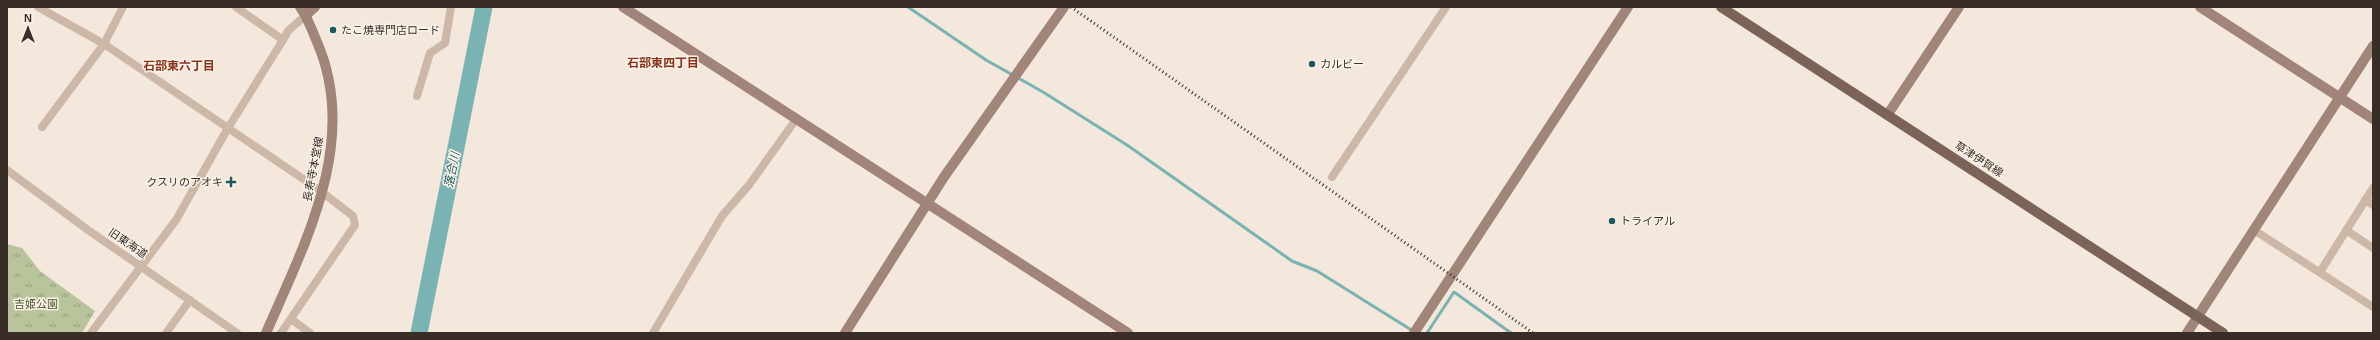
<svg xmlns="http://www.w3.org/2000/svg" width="2380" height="340" viewBox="0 0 2380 340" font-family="Helvetica,'Noto Sans JP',sans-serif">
<defs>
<pattern id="park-tufts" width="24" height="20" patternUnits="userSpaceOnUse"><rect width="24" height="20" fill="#b8c49b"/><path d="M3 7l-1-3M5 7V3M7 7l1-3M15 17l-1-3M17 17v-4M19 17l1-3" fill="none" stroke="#97a07e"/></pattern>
</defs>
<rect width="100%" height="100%" fill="#f4e8dc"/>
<!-- park -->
<polygon fill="url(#park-tufts)" points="7,244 22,248 40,271 95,311 82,333 7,333"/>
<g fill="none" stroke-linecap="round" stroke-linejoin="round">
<!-- stream -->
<g stroke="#79b3b3" stroke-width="3">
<polyline points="908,7 986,60 1043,92 1127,145 1292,261 1317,271 1413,331"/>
<polyline points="1427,333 1454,292 1511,333"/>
</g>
<!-- river -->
<polyline stroke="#79b3b3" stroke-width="17" points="419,333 484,7"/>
<!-- street -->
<g stroke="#cdb7a7" stroke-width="8">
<polyline points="38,7 104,44 318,189 353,216 355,225 281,333"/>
<polyline points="236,7 283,40"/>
<polyline points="417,96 430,53 445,43 451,7"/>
<polyline points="42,127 104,44 123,7"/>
<polyline points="7,170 88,230 237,333"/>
<polyline points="1332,177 1446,7"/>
<polyline points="2365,200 2373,205"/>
<polyline points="2254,230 2373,307"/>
<polyline points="2346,230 2373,248"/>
<polyline points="2320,272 2373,188"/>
<polyline points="291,319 310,333"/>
<polyline points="91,333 176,220 228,128 283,40 288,31 306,15"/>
<polyline points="166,333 190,300"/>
<polyline points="653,333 722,216 749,185 797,118"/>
</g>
<!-- secondary -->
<g stroke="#a18578" stroke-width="10">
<polyline points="623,7 1128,333"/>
<polyline points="2200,7 2373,119"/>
<polyline points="306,15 315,7"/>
<polyline points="1888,114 1959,7"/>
<path d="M266,333C305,243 360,141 317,42C312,30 308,18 300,7"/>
<polyline points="845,333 944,177 1064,7"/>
<polyline points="1414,333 1628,7"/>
<polyline points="2187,333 2373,46"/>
</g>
<!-- primary -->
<polyline stroke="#7c6358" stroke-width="10" points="1721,7 2223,333"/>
<!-- rail -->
<polyline stroke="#392d28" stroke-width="3" stroke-dasharray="1 3" stroke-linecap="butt" points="1071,7 1533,333"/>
</g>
<!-- markers -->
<g fill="#1a5b5d" stroke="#fbf2e9" stroke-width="1.5">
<circle cx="333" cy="30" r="4"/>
<circle cx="1312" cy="64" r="4"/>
<path d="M229 176h4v4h4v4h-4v4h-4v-4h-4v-4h4z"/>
<circle cx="1612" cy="221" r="4"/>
</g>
<g text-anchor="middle" stroke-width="3" stroke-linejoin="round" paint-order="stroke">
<!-- poi labels -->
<g font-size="11" fill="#392d28" stroke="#fbf2e9" text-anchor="start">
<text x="341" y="34">たこ焼専門店ロード</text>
<text x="1320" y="68">カルビー</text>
<text x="223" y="186" text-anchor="end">クスリのアオキ</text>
<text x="1620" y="225">トライアル</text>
</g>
<!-- street labels -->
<g font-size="11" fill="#392d28" stroke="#fbf2e9">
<text transform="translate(1979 159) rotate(33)" y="4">草津伊賀線</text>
<text transform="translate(313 169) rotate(-79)" y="4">長寿寺本堂線</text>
<text transform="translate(128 243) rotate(34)" y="4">旧東海道</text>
</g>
<!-- park labels -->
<g font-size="11" fill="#49592a" stroke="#fbf2e9">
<text x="36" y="308">吉姫公園</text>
</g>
<!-- neighbourhood labels -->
<g font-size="12" font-weight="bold" fill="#8d321b" stroke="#fbf2e9">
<text x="663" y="67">石部東四丁目</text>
<text x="179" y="70">石部東六丁目</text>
</g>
<!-- water labels -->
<g font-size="12" font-style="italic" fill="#1a5b5d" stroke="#fbf2e9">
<text transform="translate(452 170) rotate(-79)" y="4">落合川</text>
</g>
</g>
<!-- border -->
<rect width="2380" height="340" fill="none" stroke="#392d28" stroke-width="16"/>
<!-- north arrow -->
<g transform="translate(28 28)" stroke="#fbf2e9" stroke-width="3" paint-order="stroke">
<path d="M0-3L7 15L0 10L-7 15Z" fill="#392d28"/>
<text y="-6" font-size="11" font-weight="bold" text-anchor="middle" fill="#392d28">N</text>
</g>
</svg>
